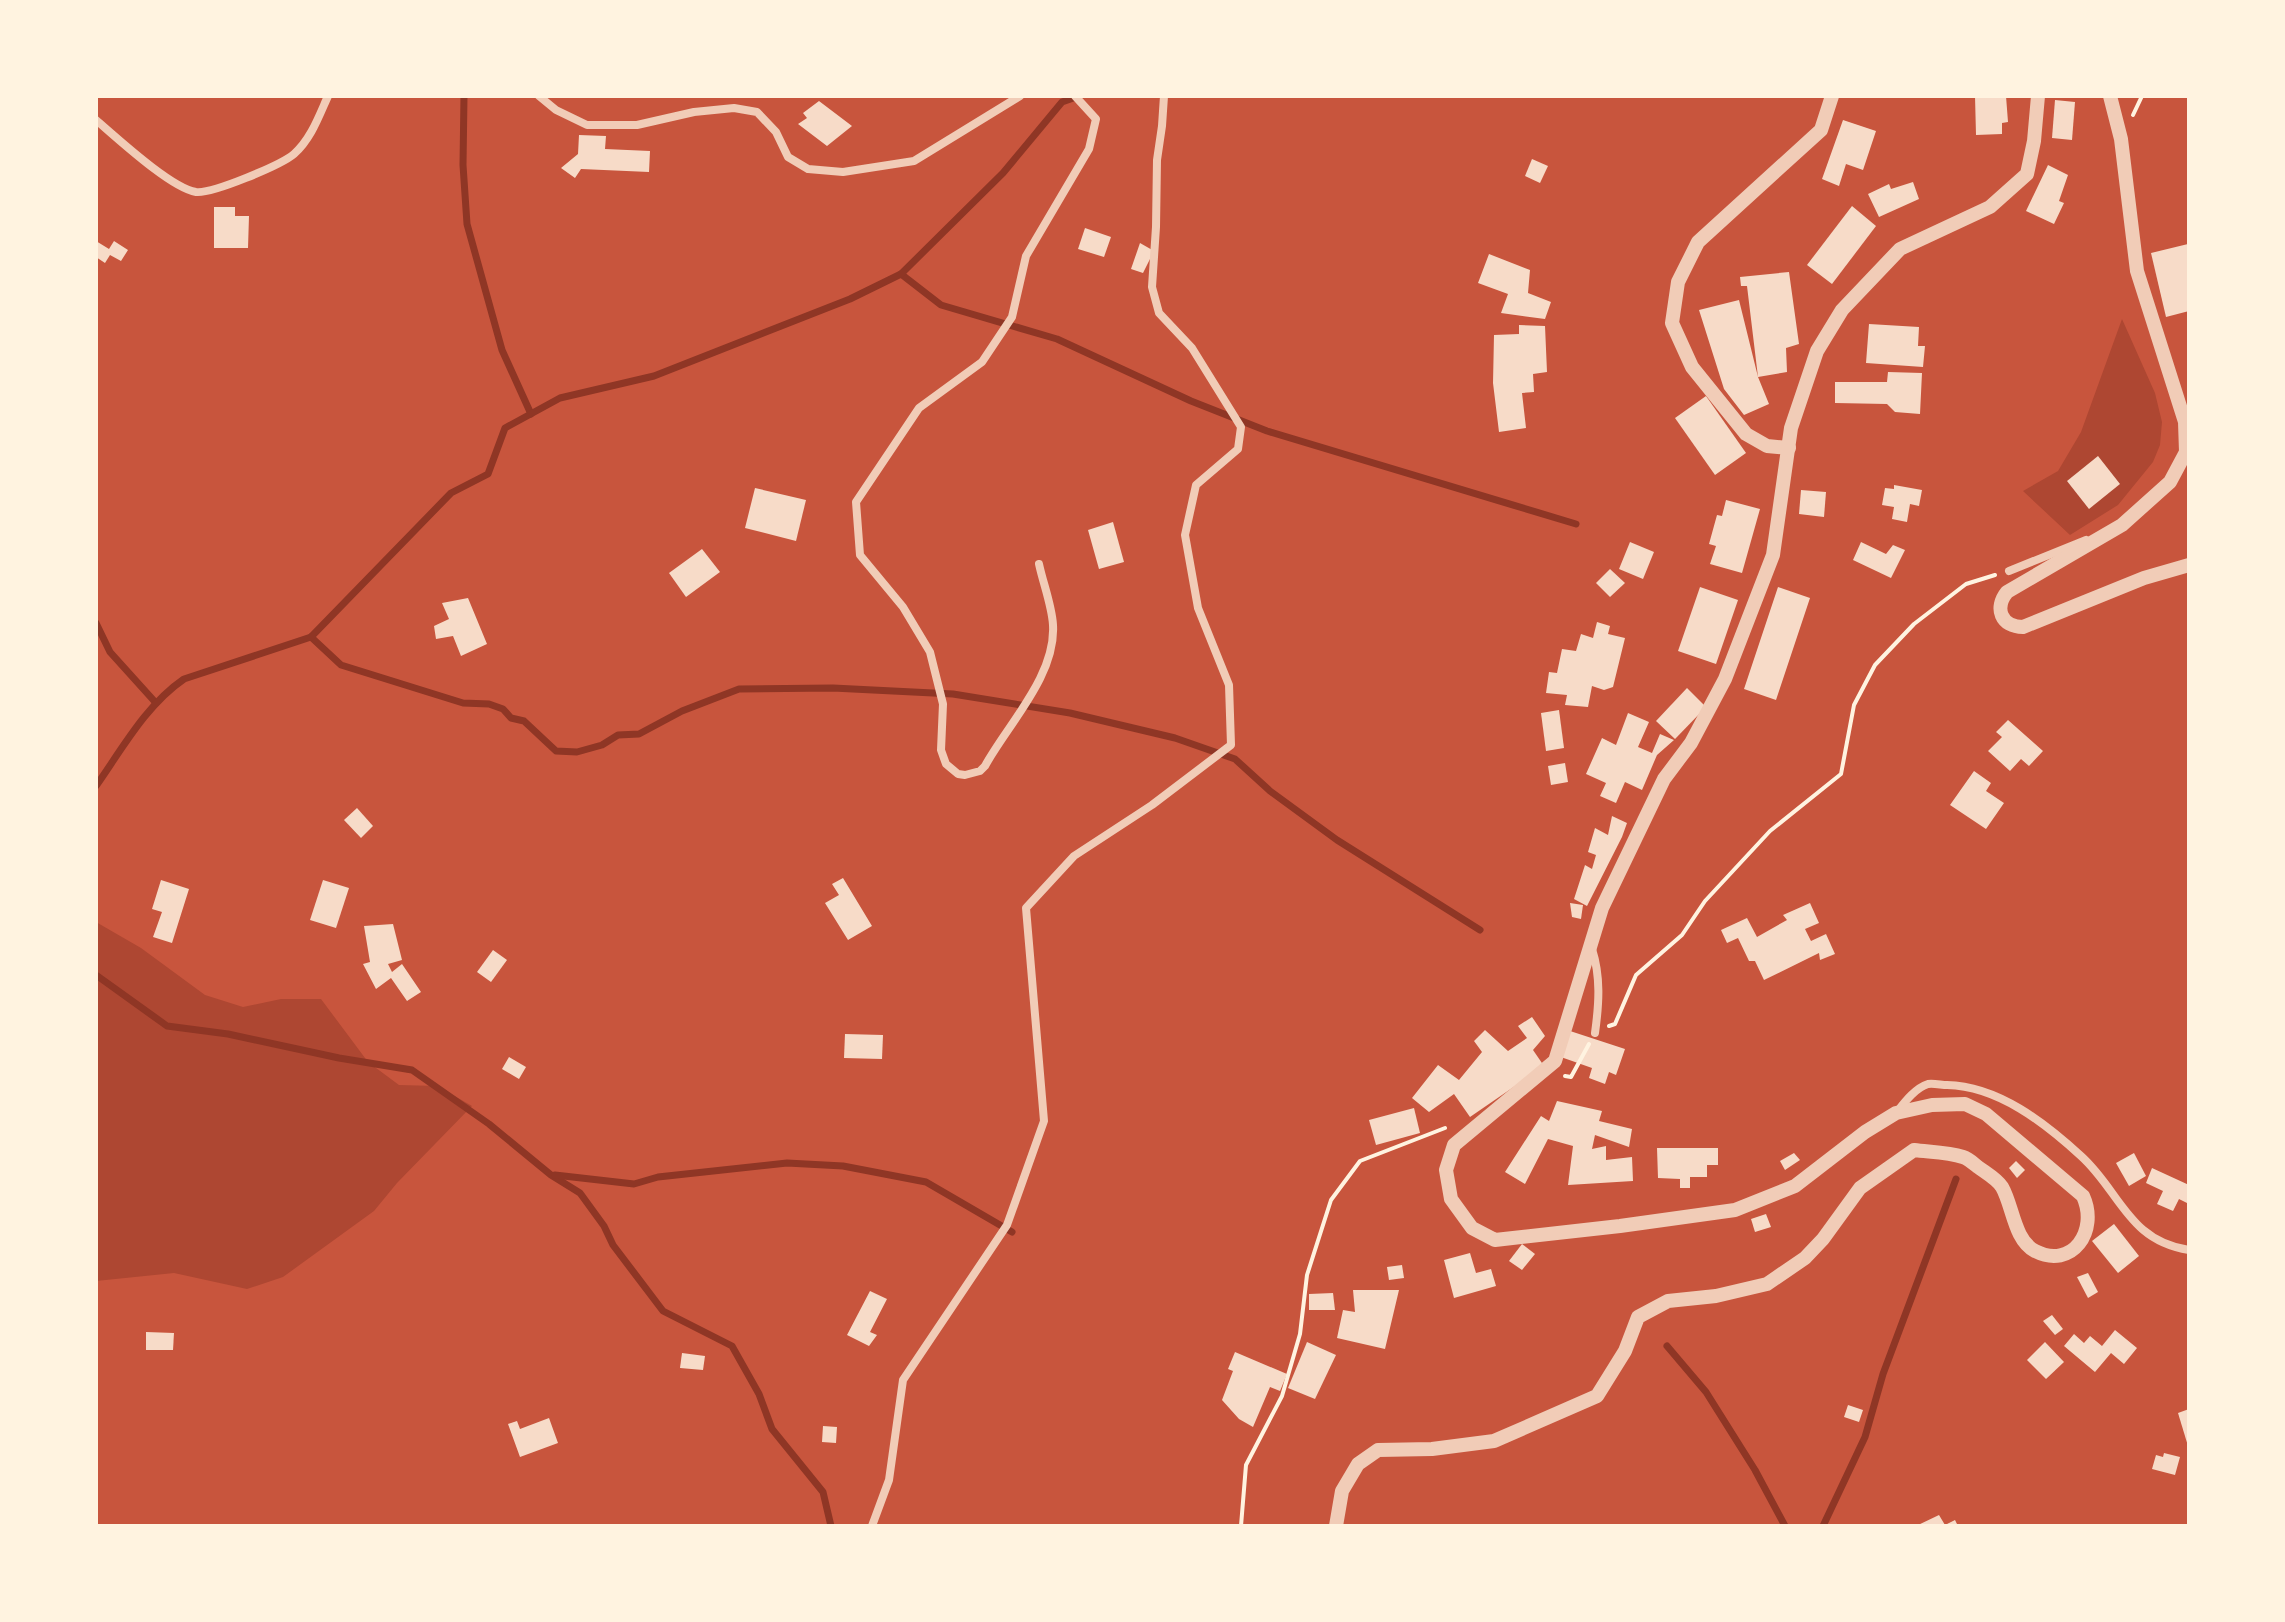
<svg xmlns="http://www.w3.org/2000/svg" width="2285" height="1622" viewBox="0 0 2285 1622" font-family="'Nunito Sans',sans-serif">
<rect width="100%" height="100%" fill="#c8553d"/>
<!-- green -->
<g fill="#ae4732">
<polygon points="2122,319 2155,393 2162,422 2160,445 2153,462 2118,505 2070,535 2023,491 2058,471 2081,432"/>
<polygon points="96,922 141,948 205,995 243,1007 281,999 321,999 368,1062 399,1085 437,1086 472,1106 397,1183 374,1211 283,1277 247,1289 174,1273 96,1281"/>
</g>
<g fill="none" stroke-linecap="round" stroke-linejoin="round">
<!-- stream -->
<g stroke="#8f3625" stroke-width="7">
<polyline points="464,96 463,165 467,224 502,350 531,414"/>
<polyline points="901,274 941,305 1057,339 1191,401 1267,431 1576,524"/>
<polyline points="96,623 110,652 156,703"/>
<polyline points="311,637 341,665 463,703 489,704 503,709 511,718 524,721 556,751 577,752 602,745 618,735 639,734 682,711 739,689 833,688 953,694 1070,713 1175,738 1235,759 1270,791 1337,840 1480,930"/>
<path d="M96,786C122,749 146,705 184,679L311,637L451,493L488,474L505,428L560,398L654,376L850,299L901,274L1003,173L1062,102L1079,96"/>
<polyline points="96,975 167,1026 228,1034 339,1058 412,1070 489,1124 551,1175 580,1193 604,1226 613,1245 663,1311 732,1346 759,1394 772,1429 823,1492 831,1526"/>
<polyline points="555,1175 634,1184 658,1177 787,1163 843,1166 926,1182 1012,1232"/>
<polyline points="1667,1346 1706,1392 1755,1470 1785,1526"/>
<polyline points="1823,1526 1865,1437 1883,1374 1956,1179"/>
</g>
</g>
<!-- building -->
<g fill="#f7dbc8">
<polygon points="1975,96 2006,96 2008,122 2002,123 2002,134 1976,135"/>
<polygon points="2055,100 2075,102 2072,140 2052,138"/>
<polygon points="819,101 852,126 827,146 798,124 807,118 803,113"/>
<polygon points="1843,120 1876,131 1863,170 1846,164 1839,186 1822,179"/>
<polygon points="579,135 606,136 605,149 650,151 649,172 581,169 575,178 561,168 578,154"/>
<polygon points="1532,159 1548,166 1540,183 1525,176"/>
<polygon points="2048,165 2068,175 2059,201 2064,203 2054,224 2026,211"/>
<polygon points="1913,182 1919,199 1879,217 1868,194 1889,184 1891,189"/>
<polygon points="1852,206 1876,226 1832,284 1807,265"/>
<polygon points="214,207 235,207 235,216 249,216 248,248 214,248"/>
<polygon points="1085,228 1111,237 1104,257 1078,249"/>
<polygon points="96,241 109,249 114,241 128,250 121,261 110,255 105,263 96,257"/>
<polygon points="1140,243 1154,251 1143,273 1131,269"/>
<polygon points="2188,244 2189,311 2166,317 2151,253"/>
<polygon points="1489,254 1530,270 1528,293 1551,302 1545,319 1501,313 1508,294 1478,283"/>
<polygon points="1789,272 1799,344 1786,348 1787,372 1758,377 1769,404 1744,415 1724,389 1699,310 1739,300 1758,377 1747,286 1741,286 1740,277"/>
<polygon points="1869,324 1919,327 1918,346 1925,346 1923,367 1866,363"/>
<polygon points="1519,325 1545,326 1547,372 1533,374 1534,392 1522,393 1526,428 1499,432 1493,383 1494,335 1519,334"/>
<polygon points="1888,372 1922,373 1920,414 1895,412 1887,404 1835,403 1835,382 1887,382"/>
<polygon points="1706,396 1746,453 1715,475 1675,418"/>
<polygon points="2098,456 2120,484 2089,509 2067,481"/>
<polygon points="1894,485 1922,490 1919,506 1910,504 1907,522 1892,519 1894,507 1882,505 1885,488 1894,489"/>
<polygon points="755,488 806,500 796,541 745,528"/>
<polygon points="1801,490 1826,492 1824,517 1799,514"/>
<polygon points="1726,500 1760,509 1742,573 1710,564 1716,546 1709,544 1717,515 1722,516"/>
<polygon points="1113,522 1124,562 1099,569 1088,530"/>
<polygon points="1630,542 1654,552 1643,579 1619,569"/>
<polygon points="1861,542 1886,554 1893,545 1905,550 1891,578 1853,560"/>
<polygon points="702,549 720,572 686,597 669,573"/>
<polygon points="1610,569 1625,583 1610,597 1596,583"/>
<polygon points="1700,587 1738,600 1716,664 1678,651"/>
<polygon points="1778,587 1810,598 1776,700 1744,689"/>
<polygon points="468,598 487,644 461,656 453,636 436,639 434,626 449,619 442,603"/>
<polygon points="1597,622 1610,626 1608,634 1625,638 1613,687 1604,690 1592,686 1588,707 1565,705 1567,695 1546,693 1549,672 1557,673 1562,649 1576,651 1581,634 1593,638"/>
<polygon points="1687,688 1706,707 1675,739 1656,721"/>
<polygon points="1559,710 1564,748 1546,751 1541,713"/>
<polygon points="1628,713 1649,722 1638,747 1652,753 1660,734 1674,740 1657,755 1642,790 1625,782 1616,803 1600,796 1606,783 1586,774 1602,738 1616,745"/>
<polygon points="2008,720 2043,751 2029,766 2021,759 2010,771 1988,751 2002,737 1996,732"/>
<polygon points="1565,763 1568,782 1551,785 1548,766"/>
<polygon points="1974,771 1991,783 1986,791 2004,803 1986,829 1950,805"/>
<polygon points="357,808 373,826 361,838 344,820"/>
<polygon points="1612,816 1627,823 1622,837 1587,906 1574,899 1585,865 1592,869 1596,855 1588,852 1595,828 1608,835"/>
<polygon points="843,878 872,926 848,940 825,903 839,895 832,884"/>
<polygon points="161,880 189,889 172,943 153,937 162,912 152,909"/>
<polygon points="323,880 349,888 336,928 310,920"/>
<polygon points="1570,903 1583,905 1581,919 1572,917"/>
<polygon points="1810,903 1819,923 1805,929 1811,941 1826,934 1835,954 1820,960 1819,953 1764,980 1755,961 1749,961 1738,938 1727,943 1721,930 1747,918 1757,937 1787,920 1783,915"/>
<polygon points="393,924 402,960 388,964 392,972 402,964 421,992 407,1001 391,978 376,989 363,964 370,962 364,926"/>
<polygon points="493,950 507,960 491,982 477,972"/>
<polygon points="1532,1017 1545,1036 1533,1050 1544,1066 1470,1117 1454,1094 1429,1112 1412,1098 1438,1065 1459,1080 1482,1052 1474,1041 1485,1030 1508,1051 1527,1038 1518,1026"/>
<polygon points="1567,1030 1625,1049 1616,1075 1609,1072 1605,1084 1589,1078 1592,1068 1558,1056"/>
<polygon points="845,1034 883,1035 882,1059 844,1058"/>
<polygon points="509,1057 526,1067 519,1079 502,1069"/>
<polygon points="1557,1101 1602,1111 1599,1121 1632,1129 1629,1147 1595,1135 1592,1149 1606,1146 1606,1160 1632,1157 1633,1181 1568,1185 1573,1146 1548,1139 1525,1184 1505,1172 1541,1116 1549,1121"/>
<polygon points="1414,1108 1420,1133 1376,1145 1369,1120"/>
<polygon points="1657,1148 1718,1148 1718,1165 1707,1165 1707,1177 1690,1177 1690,1188 1680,1188 1680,1179 1658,1178"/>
<polygon points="1794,1153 1800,1160 1785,1170 1780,1161"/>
<polygon points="2134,1153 2146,1176 2129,1186 2116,1163"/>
<polygon points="2016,1161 2025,1170 2017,1178 2009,1168"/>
<polygon points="2152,1168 2189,1185 2189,1204 2179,1199 2173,1211 2157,1204 2163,1191 2146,1183"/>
<polygon points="1766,1214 1771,1227 1755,1232 1751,1219"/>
<polygon points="2114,1224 2139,1256 2118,1273 2092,1241"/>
<polygon points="1522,1244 1535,1254 1522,1270 1509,1261"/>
<polygon points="1470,1253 1476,1273 1491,1269 1496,1286 1454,1298 1444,1260"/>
<polygon points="1402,1265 1404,1278 1389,1280 1387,1267"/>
<polygon points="2088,1273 2098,1292 2088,1298 2077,1277"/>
<polygon points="1353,1290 1399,1290 1385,1349 1337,1338 1343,1310 1355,1312"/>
<polygon points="870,1291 887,1299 870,1332 877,1335 869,1346 847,1335"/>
<polygon points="1333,1293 1335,1310 1309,1310 1309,1294"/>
<polygon points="2052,1315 2063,1329 2055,1335 2043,1321"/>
<polygon points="2115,1330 2137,1348 2124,1364 2111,1353 2095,1372 2064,1346 2074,1334 2084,1343 2090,1336 2102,1346"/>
<polygon points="146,1332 174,1333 173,1350 146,1350"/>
<polygon points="1307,1342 1336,1355 1315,1399 1288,1388"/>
<polygon points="2045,1342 2064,1362 2046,1379 2027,1360"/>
<polygon points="1235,1352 1287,1374 1280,1391 1270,1387 1253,1427 1239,1419 1222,1400 1233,1371 1228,1369"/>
<polygon points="682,1353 705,1356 703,1370 680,1368"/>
<polygon points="1848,1405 1863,1410 1859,1422 1844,1417"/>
<polygon points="2189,1409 2189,1446 2188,1446 2178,1413"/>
<polygon points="549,1418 558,1443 520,1457 508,1424 517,1421 520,1429"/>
<polygon points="823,1426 837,1427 836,1443 822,1442"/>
<polygon points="2164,1453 2180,1457 2175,1475 2152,1469 2156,1455 2163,1457"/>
<polygon points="1939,1515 1945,1525 1955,1520 1958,1526 1916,1526"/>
</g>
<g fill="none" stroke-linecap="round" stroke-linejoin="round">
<!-- path -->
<g stroke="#fff3e0" stroke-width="4">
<polyline points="2133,115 2142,96"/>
<polyline points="1609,1026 1615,1024 1636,975 1682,935 1705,901 1770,831 1841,774 1854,705 1875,665 1914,624 1966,584 1995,575"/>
<polyline points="1565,1076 1571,1077 1589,1044"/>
<polyline points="1241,1526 1246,1465 1282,1396 1300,1334 1307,1275 1331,1200 1360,1161 1445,1128"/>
</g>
<!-- minor -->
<g stroke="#f1ccb7" stroke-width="8">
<polyline points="539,96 556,110 587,125 637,125 694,112 734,108 757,112 776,132 788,157 808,169 843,172 914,161 1020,96"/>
<path d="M96,120C117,138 171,188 196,192C212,194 281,165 294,154C311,139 319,116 328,96"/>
<path d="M1039,564C1043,583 1052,606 1053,625C1056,676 1008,724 985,766L980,771L965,775L958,774L946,764L941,750L943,704L930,652L903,607L860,555L856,502L919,408L982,362L1012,317L1026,256L1089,149L1096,119L1075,96"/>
<polyline points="2009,571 2086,540"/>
<path d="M1592,949C1601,977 1599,1004 1595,1033"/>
<path d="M1896,1113C1904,1103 1915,1088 1928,1084C1933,1083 1942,1085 1947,1085C1998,1086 2045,1123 2081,1156C2120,1191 2128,1241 2189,1250"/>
<polyline points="872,1526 889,1480 903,1380 1007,1225 1044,1121 1026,908 1074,856 1152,805 1231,745 1229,685 1198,608 1185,535 1196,485 1238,449 1241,427 1192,348 1159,313 1152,287 1156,227 1157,160 1162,126 1164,96"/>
</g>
<!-- tertiary -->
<g stroke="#f1ccb7" stroke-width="14">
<path d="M2110,96L2121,139L2137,271L2185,422L2186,452L2170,482L2122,525L2007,592C1994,608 2001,627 2023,627L2144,578L2189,565"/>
<polyline points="1789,448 1767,446 1746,434 1692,367 1672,323 1678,282 1698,242 1821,130 1832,96"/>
<path d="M1336,1526L1342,1491L1358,1464L1378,1450L1432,1449L1494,1441L1597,1396L1625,1351L1638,1317L1668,1301L1716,1296L1767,1284L1805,1258L1823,1239L1860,1188L1914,1150C1929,1152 1948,1152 1963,1157C1969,1159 1973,1163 1978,1167C1986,1173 1997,1179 2002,1187C2013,1206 2014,1240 2035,1251C2072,1270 2099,1231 2083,1196L1986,1114L1965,1104L1932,1105L1896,1113L1865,1132L1795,1186L1735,1210L1620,1226L1495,1240L1472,1228L1451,1199L1446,1170L1454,1145L1555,1061L1602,908L1664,779L1691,743L1725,679L1773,555L1791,428L1817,351L1842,310L1900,249L1990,207L2027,174L2034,141L2038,96"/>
</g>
</g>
<!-- border -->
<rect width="2285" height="1622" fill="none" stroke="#fff3e0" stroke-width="196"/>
</svg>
